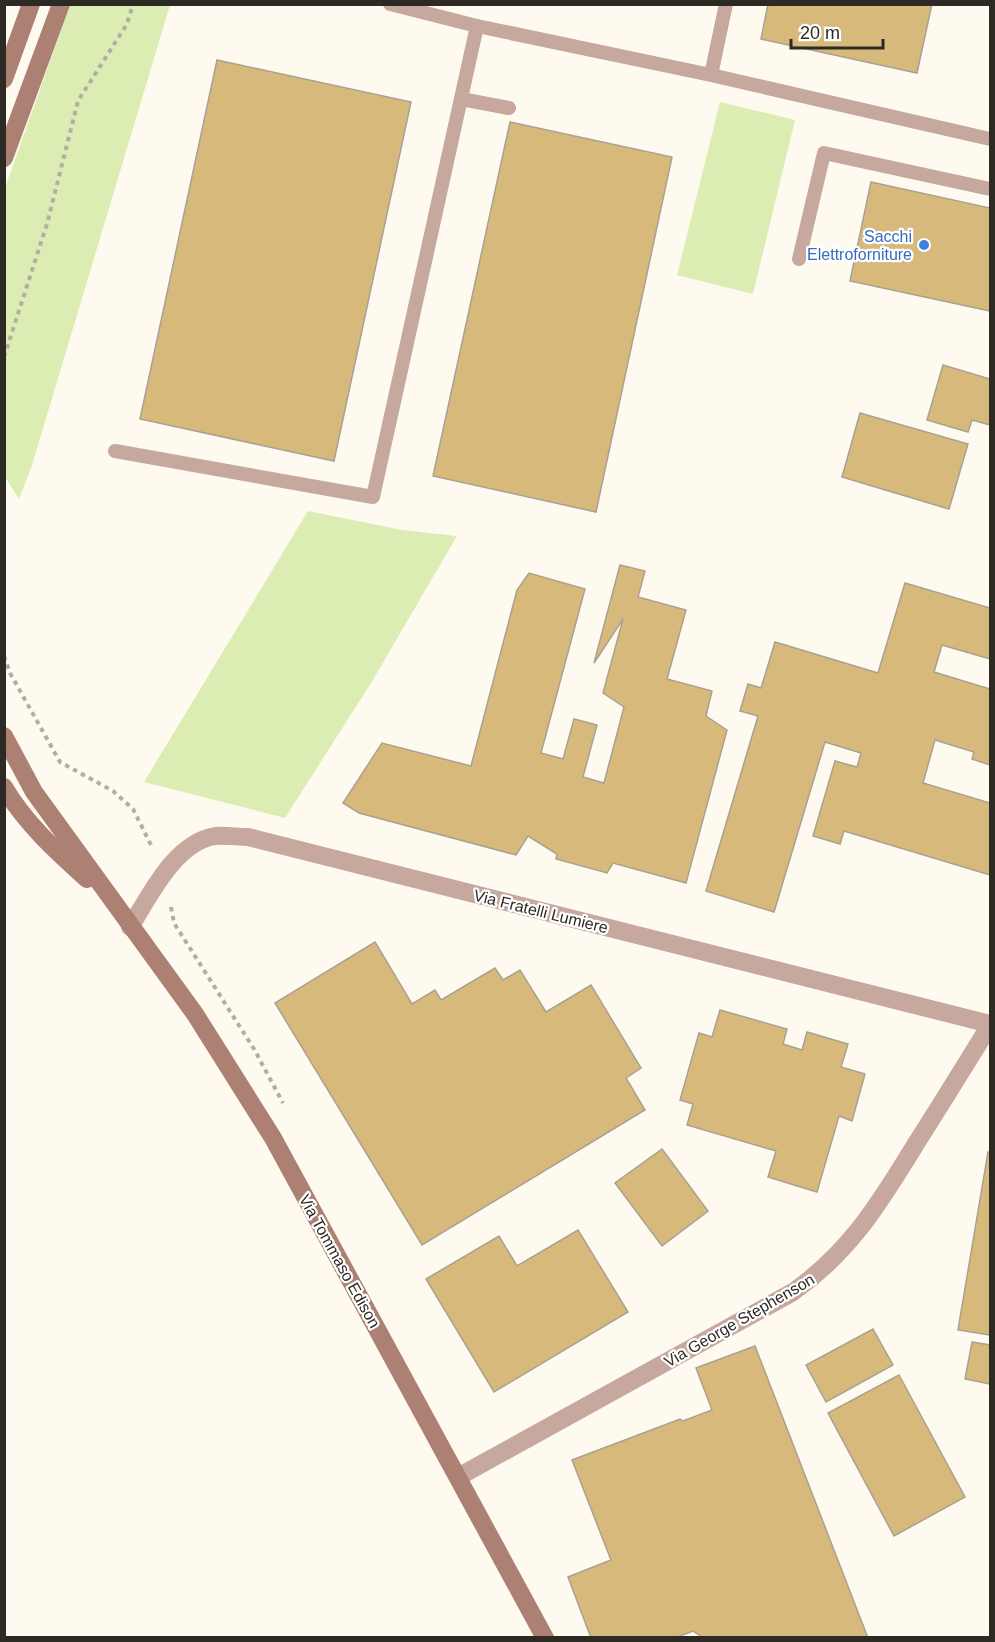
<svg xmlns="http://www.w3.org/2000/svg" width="995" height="1642" viewBox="0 0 995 1642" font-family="Arial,sans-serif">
<rect width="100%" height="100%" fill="#fffaf0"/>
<!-- green -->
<g fill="#dbedb3">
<polygon points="70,5 170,5 32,465 19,499 5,477 5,188"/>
<polygon points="720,102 795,120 753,294 677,275"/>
<polygon points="308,511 402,530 457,536 371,683 285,818 144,782"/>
</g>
<!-- building -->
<g fill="#d8b97c" stroke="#a9a191" stroke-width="1.5">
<polygon points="768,4 932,4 917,73 761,39"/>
<polygon points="217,60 411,102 334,461 140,419"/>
<polygon points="510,122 672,157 596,512 433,476"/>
<polygon points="871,182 990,208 990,311 850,281"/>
<polygon points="943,365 990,379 990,425 972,420 968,432 927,420"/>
<polygon points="860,413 968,444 949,509 842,477"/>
<polygon points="620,565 645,571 638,597 686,610 667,679 712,691 706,716 727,730 686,883 613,863 607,873 556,859 557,854 528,836 516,855 359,813 343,803 382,743 471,766 517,590 529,573 585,589 541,753 563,759 574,719 597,725 583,777 604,783 624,707 603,693 623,619 594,663"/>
<polygon points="905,583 990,608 990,659 942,645 934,672 990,689 990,765 972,759 974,752 935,740 923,783 990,803 990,875 844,831 840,844 813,836 835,761 857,767 861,753 825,742 774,912 706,891 758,716 740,711 748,684 761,688 775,642 878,673"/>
<polygon points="375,942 412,1004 435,990 441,1000 495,968 503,980 520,970 546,1012 591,985 641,1068 626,1078 645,1110 422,1245 275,1003"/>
<polygon points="720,1010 787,1029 783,1044 802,1050 807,1032 848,1044 841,1067 865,1074 852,1121 839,1116 817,1192 768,1177 776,1151 687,1125 693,1104 680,1100 699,1033 712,1037"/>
<polygon points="662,1149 708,1211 662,1246 615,1183"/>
<polygon points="988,1152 990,1152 990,1335 958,1330"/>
<polygon points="578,1230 628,1312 494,1392 426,1279 499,1236 517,1266"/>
<polygon points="873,1329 893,1365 826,1402 806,1365"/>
<polygon points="972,1342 990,1345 990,1384 965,1379"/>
<polygon points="755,1346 868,1638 704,1638 693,1631 675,1638 591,1638 568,1577 611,1560 572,1460 680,1419 683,1421 712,1410 696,1368"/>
<polygon points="899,1375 965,1497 894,1536 828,1413"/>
</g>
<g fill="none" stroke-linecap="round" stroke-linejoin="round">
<!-- path -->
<g stroke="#b2aea5" stroke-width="4" stroke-dasharray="4.5 4.5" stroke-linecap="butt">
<polyline points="4,357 47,224 78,101 127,24 133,4"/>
<polyline points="4,434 4,471"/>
<polyline points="4,656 10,673 60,762 113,791 133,809 153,849"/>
<polyline points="171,907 174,923 254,1049 283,1103"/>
</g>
<!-- lane -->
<g stroke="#c7a89e" stroke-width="14">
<polyline points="390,4 477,26"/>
<polyline points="711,75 990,139"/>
<polyline points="461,99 509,108"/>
<polyline points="799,259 824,153 990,189"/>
<polyline points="115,451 373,497 477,26 711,75 726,4"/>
</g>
<!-- street -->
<g stroke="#c7a89e" stroke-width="18">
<path d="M130,927C150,896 174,843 215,836C225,835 238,837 248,837L990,1024"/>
<path d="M458,1477L793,1292C852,1250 880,1202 917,1142C942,1103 966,1064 990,1025"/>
</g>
<!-- secondary -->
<g stroke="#ac8072" stroke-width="18">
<polyline points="4,79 31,4"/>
<polyline points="4,158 61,4"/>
<polyline points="4,736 34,792 195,1014 273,1138 545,1638"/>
<path d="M4,787C24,822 57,852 87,879"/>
</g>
</g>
<!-- markers -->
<circle fill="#3f7fe0" stroke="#fff" stroke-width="2" cx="924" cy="245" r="6"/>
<g text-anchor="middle" stroke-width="4.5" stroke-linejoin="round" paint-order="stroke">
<!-- shop labels -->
<g font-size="16" fill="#366cbe" stroke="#fff" text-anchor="end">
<text x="912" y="242">Sacchi<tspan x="912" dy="18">Elettroforniture</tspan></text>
</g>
<!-- street labels -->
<g font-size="16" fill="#2d2a24" stroke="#fff">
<text transform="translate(541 911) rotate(14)" y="6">Via Fratelli Lumiere</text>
<text transform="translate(340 1261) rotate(61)" y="6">Via Tommaso Edison</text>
<text transform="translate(739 1320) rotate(-30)" y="6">Via George Stephenson</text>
</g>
</g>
<!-- border -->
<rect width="995" height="1642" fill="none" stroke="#2d2a24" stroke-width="12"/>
<!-- scale -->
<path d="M791 39v9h92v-9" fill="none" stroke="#2d2a24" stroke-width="3"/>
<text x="800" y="39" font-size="18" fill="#2d2a24" stroke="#ffffff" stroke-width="4.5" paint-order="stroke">20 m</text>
</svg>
